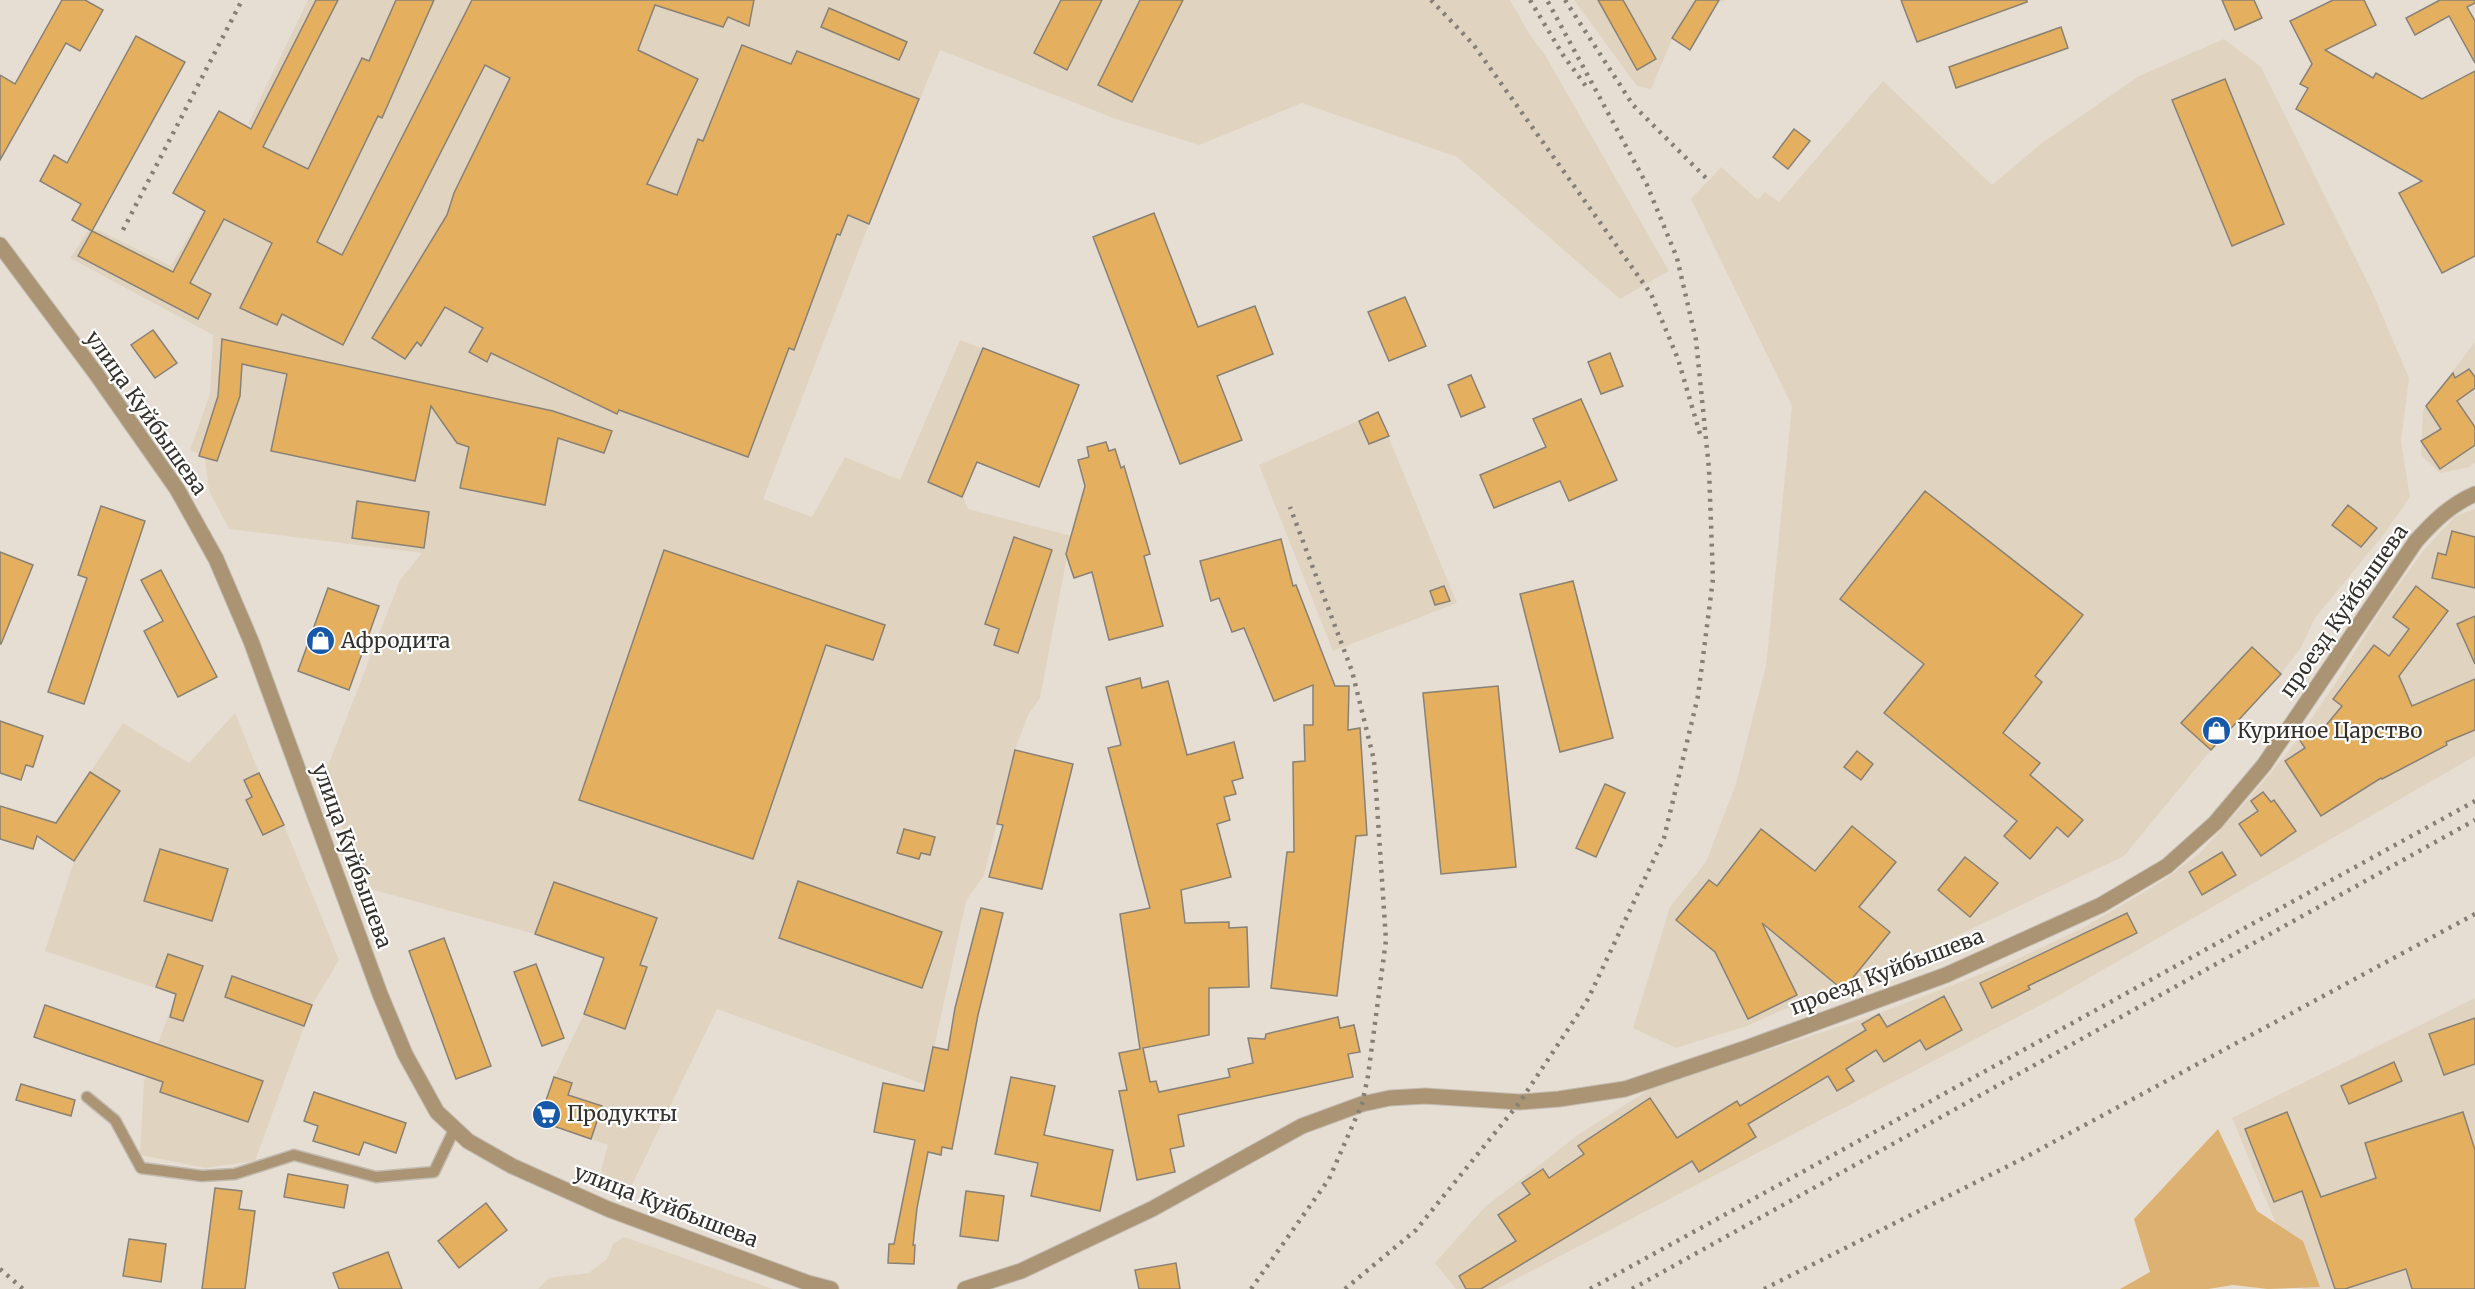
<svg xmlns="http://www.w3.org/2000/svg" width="2475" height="1289" viewBox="0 0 2475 1289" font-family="Merriweather,serif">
<rect width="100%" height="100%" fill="#e6ded2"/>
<!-- built -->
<g fill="#e0d4c1">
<polygon points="308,0 1510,0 1530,35 1545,55 1669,271 1620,299 1457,157 1302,103 1199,145 1116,119 940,50 869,224 763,499 812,517 845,457 900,480 960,340 1018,362 963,497 968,509 1071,536 1040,698 1028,715 1015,750 984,875 966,901 926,1085 717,1009 630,1189 604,1177 601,1170 608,1145 591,1139 588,1131 579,1135 539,1121 554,1077 584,1014 604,958 535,934 363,887 324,776 400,580 422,553 229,529 209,491 205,458 190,450 210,394 213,335 70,258 88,231 98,230 171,266 203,212 218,219 262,133 248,124"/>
<polygon points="1574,0 1726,0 1716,4 1690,50 1672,39 1651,89 1637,86"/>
<polygon points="2224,39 2261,67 2371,289 2409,378 2401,441 2410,497 2384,534 2315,618 2300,649 2281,674 2211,750 2124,856 1843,990 1785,1009 1744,1027 1676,1048 1633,1028 1670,907 1706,862 1736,784 1766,666 1792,406 1691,199 1721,167 1758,200 1765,192 1779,202 1883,81 1992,185 2042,143 2139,76"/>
<polygon points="2475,342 2475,462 2470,467 2440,473 2421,455 2423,410"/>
<polygon points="1378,412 1457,603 1333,651 1259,465"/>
<polygon points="2475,509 2475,756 2054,998 1497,1289 1456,1289 1435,1263 1485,1207 1578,1135 1650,1089 1880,1013 2002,966 2083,928 2161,882 2200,853 2252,795 2292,747 2337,681 2384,605 2424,550 2455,516"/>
<polygon points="235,713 259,773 284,825 339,960 312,1005 255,1161 205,1168 140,1155 144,1081 176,995 45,951 74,861 44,841 123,723 189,763"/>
<polygon points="2475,998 2475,1289 2303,1289 2232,1118"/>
<polygon points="624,1237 773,1289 538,1289 549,1278 589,1273 607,1259 613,1244"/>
</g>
<!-- green -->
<polygon fill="#dcb172" points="2218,1129 2257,1211 2303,1241 2320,1287 2268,1289 2233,1285 2208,1289 2120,1289 2150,1272 2134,1219"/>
<!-- building -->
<g fill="#e4af5e" stroke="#888176" stroke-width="1.5">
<polygon points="62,0 85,0 103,10 80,51 66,43 0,160 0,75 15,84"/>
<polygon points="316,0 338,0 263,147 308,169 362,58 369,61 396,0 434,0 382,118 378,116 317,242 342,255 472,0 754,0 749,26 728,17 723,27 655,5 638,50 698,79 647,184 677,195 698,139 703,141 742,45 791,64 797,51 919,99 869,224 848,215 840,235 837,234 794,350 789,348 748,457 619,410 617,414 491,353 487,362 469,352 483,328 445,307 421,346 417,342 405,359 372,338 447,215 454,193 510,78 485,65 343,345 282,314 277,325 240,308 272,243 224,219 190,283 211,294 198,319 78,256 92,231 72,220 81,204 40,181 54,155 67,163 136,36 185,62 92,231 173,272 205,211 173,193 219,111 251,129"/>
<polygon points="1061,0 1102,0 1067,70 1034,53"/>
<polygon points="1140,0 1183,0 1132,102 1098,85"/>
<polygon points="1598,0 1623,0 1656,59 1637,70"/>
<polygon points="1696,0 1719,0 1690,50 1672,38"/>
<polygon points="1901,0 2027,0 2027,2 1917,42"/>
<polygon points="2222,0 2254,0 2262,18 2235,30"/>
<polygon points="2333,0 2364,0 2376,25 2325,50 2373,78 2376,73 2422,99 2475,71 2475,256 2442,273 2399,193 2422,181 2296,109 2308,88 2300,84 2312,64 2290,21"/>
<polygon points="2440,0 2475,0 2475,3 2467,7 2475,21 2475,63 2449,16 2415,35 2406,18"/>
<polygon points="829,8 907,42 899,60 821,27"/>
<polygon points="2061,27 2068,48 1956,88 1949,67"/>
<polygon points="2225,79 2284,224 2232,246 2172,100"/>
<polygon points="1794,129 1810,141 1788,169 1773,157"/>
<polygon points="1154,213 1198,327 1255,306 1273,354 1217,376 1242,440 1180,464 1093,237"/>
<polygon points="1405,297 1426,346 1389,361 1368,312"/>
<polygon points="153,330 177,363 155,378 131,345"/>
<polygon points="222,339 553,411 612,431 604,453 558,438 545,505 460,488 469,447 457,443 431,406 415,481 271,451 287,374 242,364 240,396 217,461 199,456 218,396"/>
<polygon points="983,348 1079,385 1039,487 977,462 962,497 928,482"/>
<polygon points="1610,353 1623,386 1601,394 1588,362"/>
<polygon points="2469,369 2475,377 2475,388 2457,401 2475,427 2475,445 2440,469 2421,441 2441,429 2426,406 2453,373 2455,378"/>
<polygon points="1471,375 1485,407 1461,417 1448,385"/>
<polygon points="1581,399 1617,480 1569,501 1560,481 1494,508 1480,475 1546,447 1533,419"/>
<polygon points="1378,412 1389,436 1369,444 1359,421"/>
<polygon points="1106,442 1109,451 1115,449 1121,468 1124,466 1150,554 1144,556 1163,626 1109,640 1092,572 1074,578 1066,554 1085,486 1078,460 1089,457 1087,447"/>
<polygon points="1925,491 2083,615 2035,676 2042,682 2003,733 2040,763 2030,775 2083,820 2068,837 2057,827 2030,859 2004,836 2017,821 1884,713 1924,664 1840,599"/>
<polygon points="357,501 429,512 424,548 352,538"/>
<polygon points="2348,505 2377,528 2361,547 2332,525"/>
<polygon points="101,506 145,521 84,704 48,692 87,578 78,575"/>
<polygon points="2452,531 2475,537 2475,588 2432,578 2438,553 2446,555"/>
<polygon points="1014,537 1052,550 1018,653 994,645 999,629 985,624"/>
<polygon points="1281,539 1293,586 1296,585 1335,686 1349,686 1348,730 1360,728 1367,835 1356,836 1337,996 1271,988 1287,852 1294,852 1293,762 1305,761 1304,725 1313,725 1313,685 1274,701 1244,628 1232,632 1219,598 1211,601 1200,561"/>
<polygon points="664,550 885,625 873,660 826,645 753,859 579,800"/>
<polygon points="0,552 33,565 1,644 0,644"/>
<polygon points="161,570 217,677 178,697 144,631 163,621 141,580"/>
<polygon points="1573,581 1613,738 1560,752 1520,594"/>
<polygon points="1444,586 1450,601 1435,605 1430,591"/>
<polygon points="2416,586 2448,611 2399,676 2412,706 2475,679 2475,730 2446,742 2447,745 2382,779 2381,778 2321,816 2285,761 2305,748 2299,739 2314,729 2318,735 2342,706 2333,699 2374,645 2389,656 2409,629 2393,617"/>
<polygon points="328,588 379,606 349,690 298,671"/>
<polygon points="2475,616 2475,664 2457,624"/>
<polygon points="2252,647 2281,674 2211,750 2181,723"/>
<polygon points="1140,678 1142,688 1168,681 1187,755 1234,742 1243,778 1232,781 1236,794 1224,797 1230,820 1217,824 1231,877 1181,890 1185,923 1229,922 1229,928 1247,927 1249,987 1209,988 1209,1035 1143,1048 1150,1082 1156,1081 1159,1092 1230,1077 1228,1069 1253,1063 1248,1038 1265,1039 1266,1034 1338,1017 1340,1028 1354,1025 1360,1052 1348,1054 1353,1077 1178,1115 1184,1146 1170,1149 1175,1172 1137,1180 1119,1091 1127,1090 1119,1053 1140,1049 1120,914 1150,908 1108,748 1121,745 1106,687"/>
<polygon points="1498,686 1516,867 1441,874 1423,693"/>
<polygon points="0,721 43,736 33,767 26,765 21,780 0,773"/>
<polygon points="1015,750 1073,764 1042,889 989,877 1003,825 997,824"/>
<polygon points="1857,751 1873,764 1861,780 1844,767"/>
<polygon points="90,772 120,791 74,861 37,836 33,849 0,839 0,806 56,823"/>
<polygon points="259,773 284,825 263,835 246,800 252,797 244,780"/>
<polygon points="1605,784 1625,793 1596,857 1576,848"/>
<polygon points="2263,792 2271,802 2274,800 2296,831 2261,856 2239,824 2258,811 2251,801"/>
<polygon points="1852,826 1896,862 1859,907 1890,932 1843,990 1762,923 1797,995 1748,1019 1715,952 1676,920 1709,880 1717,886 1761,829 1815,871"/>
<polygon points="904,829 935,837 930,855 921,853 919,859 897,853"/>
<polygon points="160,849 228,869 212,921 144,901"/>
<polygon points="2222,852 2236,875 2202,895 2189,872"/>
<polygon points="1965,857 1998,883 1970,917 1938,890"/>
<polygon points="798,881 942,932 922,988 779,938"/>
<polygon points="554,882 657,918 640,965 647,967 625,1029 584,1014 604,958 535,934"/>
<polygon points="981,908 1003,913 978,1015 952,1149 942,1147 941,1155 928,1152 917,1208 913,1245 915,1245 914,1264 888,1263 889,1244 894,1244 915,1140 874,1132 883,1083 924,1091 933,1047 948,1050 955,1008"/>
<polygon points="2127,913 2137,933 2028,986 2030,989 1992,1008 1980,983"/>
<polygon points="444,938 491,1066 456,1079 409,951"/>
<polygon points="168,954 203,966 183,1021 170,1017 176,994 156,987"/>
<polygon points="536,964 564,1038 542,1046 514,972"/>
<polygon points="232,976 312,1005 304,1026 225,997"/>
<polygon points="1944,996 1962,1030 1926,1050 1920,1040 1884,1062 1876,1050 1846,1069 1854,1081 1837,1091 1828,1076 1748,1124 1756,1137 1699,1172 1692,1161 1481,1289 1466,1289 1459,1276 1516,1241 1498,1215 1530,1194 1522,1183 1543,1169 1549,1178 1584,1154 1578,1146 1650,1098 1677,1138 1737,1101 1740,1106 1866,1030 1862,1024 1879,1014 1887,1027"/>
<polygon points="45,1005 263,1081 248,1122 160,1092 163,1082 34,1037"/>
<polygon points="2475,1018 2475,1064 2444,1075 2429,1034"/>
<polygon points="2394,1062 2402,1081 2349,1104 2341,1086"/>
<polygon points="554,1077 572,1083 568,1095 602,1106 591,1139 539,1121"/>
<polygon points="1011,1077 1055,1086 1044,1135 1113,1150 1100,1211 1031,1196 1038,1163 995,1154"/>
<polygon points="21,1084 75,1100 71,1116 16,1100"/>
<polygon points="314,1092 406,1123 396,1153 364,1142 359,1155 313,1141 318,1126 304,1121"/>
<polygon points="2287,1112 2321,1197 2376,1178 2365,1143 2463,1112 2475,1150 2475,1289 2412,1289 2406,1269 2345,1289 2335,1289 2302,1191 2274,1202 2245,1129"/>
<polygon points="288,1174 348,1185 344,1208 284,1197"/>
<polygon points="215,1188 242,1191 239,1209 255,1211 245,1289 202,1289"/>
<polygon points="966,1191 1004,1196 998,1241 960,1236"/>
<polygon points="486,1203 507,1230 459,1268 438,1241"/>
<polygon points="129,1239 166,1244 161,1282 123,1276"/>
<polygon points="388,1252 402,1289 339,1289 333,1273"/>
<polygon points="1176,1263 1180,1289 1139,1289 1135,1270"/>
</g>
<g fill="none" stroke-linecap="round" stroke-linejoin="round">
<defs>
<polyline id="service" points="87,1097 115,1120 141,1168 202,1176 235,1174 294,1155 376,1177 434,1172 454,1130"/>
<g id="tertiary">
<polyline points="0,245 97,375 177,489 216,559 251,641 380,994 405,1054 437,1112 468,1141 512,1166 608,1209 808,1283 831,1289"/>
<path d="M965,1289L1021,1271L1152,1209L1302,1126L1362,1104L1390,1098L1425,1096L1520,1102L1559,1099L1625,1089L1749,1047L1946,975L2101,905L2167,866L2215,823L2264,765L2416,541C2434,521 2450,505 2475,494"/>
</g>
</defs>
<!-- service casing -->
<use href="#service" stroke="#c2bbb1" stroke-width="13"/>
<!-- tertiary casing -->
<use href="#tertiary" stroke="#c2bbb1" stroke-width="17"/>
<!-- service -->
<use href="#service" stroke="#aa9474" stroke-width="10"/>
<!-- tertiary -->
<use href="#tertiary" stroke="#aa9474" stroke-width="15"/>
<!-- rail -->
<g stroke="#847f77" stroke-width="4.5" stroke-dasharray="3 6" stroke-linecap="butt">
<polyline points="1431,0 1473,44 1651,294 1678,359 1700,434"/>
<polyline points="1530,0 1563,55 1588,89"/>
<polyline points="1565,0 1633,105 1708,180"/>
<polyline points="123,230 242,0"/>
<polyline points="0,1269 23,1289"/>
<polyline points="1251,1289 1329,1179 1362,1104 1368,1076 1386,940 1374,760 1352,671 1290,507"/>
<polyline points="1345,1289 1416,1230 1520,1102 1588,999 1664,838 1698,696 1713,579 1709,469 1696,340 1677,258 1647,185 1547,0"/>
<polyline points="1590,1289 2475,801"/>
<polyline points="1632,1289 2475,820"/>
<polyline points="1764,1289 2022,1159 2475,914"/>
</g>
</g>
<!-- icons -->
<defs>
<symbol id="shop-disc" viewBox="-11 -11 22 22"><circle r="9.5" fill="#1758a9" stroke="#fff"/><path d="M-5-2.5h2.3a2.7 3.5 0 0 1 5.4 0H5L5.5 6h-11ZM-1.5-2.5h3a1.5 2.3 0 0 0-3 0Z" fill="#fff"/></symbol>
<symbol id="supermarket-disc" viewBox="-11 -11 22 22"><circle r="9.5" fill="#1758a9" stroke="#fff"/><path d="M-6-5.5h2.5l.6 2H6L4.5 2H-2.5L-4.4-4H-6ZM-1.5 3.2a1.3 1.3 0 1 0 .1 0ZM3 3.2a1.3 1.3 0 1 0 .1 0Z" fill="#fff"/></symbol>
</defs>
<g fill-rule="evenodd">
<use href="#shop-disc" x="304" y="624" width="33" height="33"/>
<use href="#shop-disc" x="2200" y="714" width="33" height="33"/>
<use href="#supermarket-disc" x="530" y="1098" width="33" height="33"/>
</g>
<g text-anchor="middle" stroke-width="4.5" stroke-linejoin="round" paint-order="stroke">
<!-- street labels -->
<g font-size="21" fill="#34312c" stroke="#fff">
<text transform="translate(146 413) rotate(55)" y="7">улица Куйбышева</text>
<text transform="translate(2344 611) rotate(-55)" y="7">проезд Куйбышева</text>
<text transform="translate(352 856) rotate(70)" y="7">улица Куйбышева</text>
<text transform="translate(1887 972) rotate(-21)" y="7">проезд Куйбышева</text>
<text transform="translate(666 1206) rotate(21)" y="7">улица Куйбышева</text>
</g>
<!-- poi labels -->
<g font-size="21" fill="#34312c" stroke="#fff" text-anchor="start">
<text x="341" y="648">Афродита</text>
<text x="2237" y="738">Куриное Царство</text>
<text x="567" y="1121">Продукты</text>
</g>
</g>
</svg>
